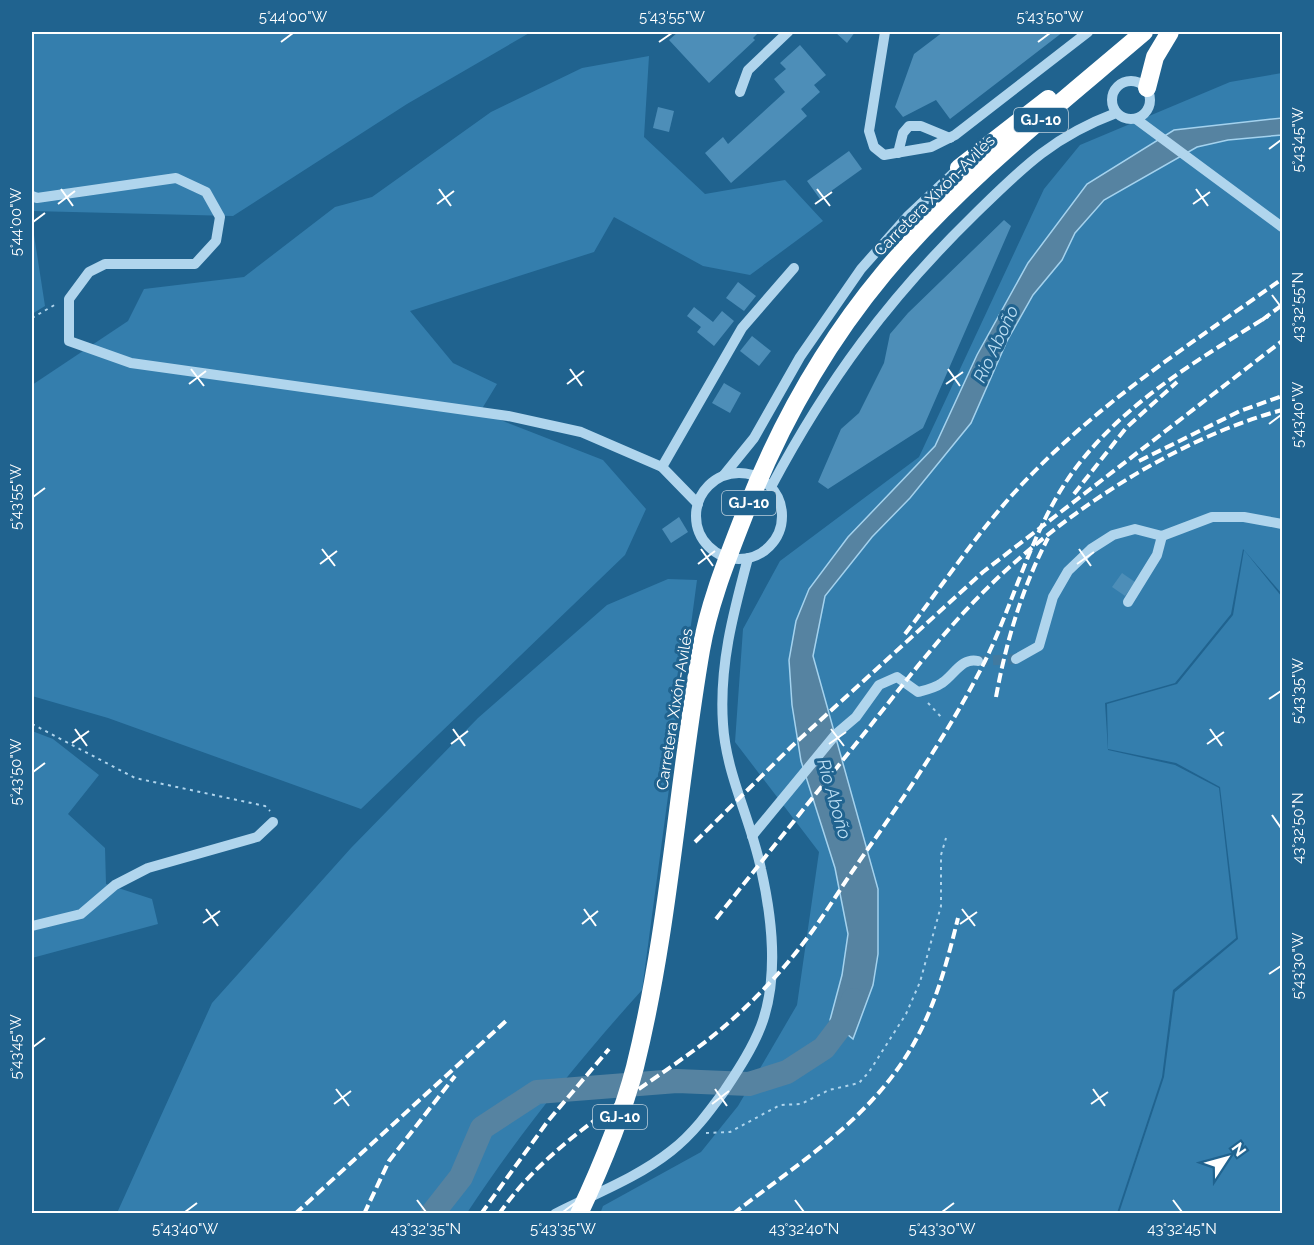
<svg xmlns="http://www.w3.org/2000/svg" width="1314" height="1245" viewBox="0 0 1314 1245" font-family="Raleway,sans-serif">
<rect width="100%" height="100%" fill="#20638f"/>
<!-- green -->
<g fill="#347ead">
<polygon points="32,32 531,32 407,104 233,216 32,211"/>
<polygon points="649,56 644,137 705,194 785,180 823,221 750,275 703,266 614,217 594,252 410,311 453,363 497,384 480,412 603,460 646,509 625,555 361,809 108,718 32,696 32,385 128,321 144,289 244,277 335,207 372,197 491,112 582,68"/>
<polygon points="1282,73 1282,594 1243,549 1231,614 1175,683 1105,703 1108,750 1175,765 1219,788 1236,938 1173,990 1162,1077 1117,1213 600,1214 603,1206 701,1152 738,1106 797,1005 819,852 735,742 743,629 780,561 919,457 1044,189 1080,145 1230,82"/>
<polygon points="32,222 45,306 32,314"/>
<polygon points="1244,550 1282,597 1282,1213 1119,1213 1164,1077 1175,992 1238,939 1220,787 1176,763 1108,749 1107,704 1177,684 1233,615"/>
<path d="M668,579L697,580L642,990C578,1061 519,1134 467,1213H117L212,1003L351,848L478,718L607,605Z"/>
<polygon points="32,731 53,739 99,775 68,814 105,848 106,884 152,899 158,924 32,958"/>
</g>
<!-- water -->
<polygon fill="#5683a1" stroke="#a4d2ee" stroke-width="1.5" points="1282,118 1282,135 1228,140 1197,147 1104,200 1075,233 1062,260 1033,295 1007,341 971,423 910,498 872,537 825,596 813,656 878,889 878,954 873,985 853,1039 830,1020 842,975 848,934 835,868 801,761 792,705 789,660 796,621 809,589 848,537 935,446 977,355 1028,263 1087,184 1174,130"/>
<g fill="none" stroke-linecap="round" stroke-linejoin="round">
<!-- river -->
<polyline stroke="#5683a1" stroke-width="24" points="432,1214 461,1177 482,1128 537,1092 677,1081 749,1084 787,1072 824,1048 846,1019 853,1000"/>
</g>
<!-- building -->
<g fill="#4d8eb8">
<polygon points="678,32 764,32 761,34 759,32 753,38 755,40 709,83 669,40"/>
<polygon points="835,32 855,32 847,43"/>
<polygon points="943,32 1063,32 950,119 936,100 903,117 895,107 914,54"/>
<polygon points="800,45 826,75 814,85 820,92 801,109 807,116 731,183 705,153 723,137 728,144 785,92 774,79 786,69 780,63"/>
<polygon points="658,107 674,111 669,132 653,128"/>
<polygon points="849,151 862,169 820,199 807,181"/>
<polygon points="1004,220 1011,226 923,428 828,489 818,482 841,429 859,413 884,363 890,334 908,313"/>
<polygon points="738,282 756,296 744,311 726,298"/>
<polygon points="694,307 713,322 722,311 734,321 714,346 697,332 701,327 687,316"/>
<polygon points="752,336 771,351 759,366 740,351"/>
<polygon points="724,383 741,393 730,413 712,403"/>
<polygon points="679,517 688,532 671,543 662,529"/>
<polygon points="1122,573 1135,582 1125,596 1112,587"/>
</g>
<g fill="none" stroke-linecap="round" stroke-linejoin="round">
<!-- minor-tunnel -->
<polyline stroke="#417aa0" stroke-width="10" stroke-dasharray="10 5" stroke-linecap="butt" points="978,661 1016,659"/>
<!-- path -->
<g stroke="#b0d5ed" stroke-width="2" stroke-dasharray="3 4.5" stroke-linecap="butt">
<polyline points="32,318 58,303"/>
<polyline points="928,703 943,719"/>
<polyline points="32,724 135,778 265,806 270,811"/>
<polyline points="706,1133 730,1132 780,1105 801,1104 829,1090 859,1083 869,1072 906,1014 920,982 941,906 941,855 946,838"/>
</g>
<!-- minor -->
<g stroke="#b0d5ed" stroke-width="10">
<polyline points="885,32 869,131 874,147 884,155 931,147 955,135 1088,32"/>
<circle cx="1131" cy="100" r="19"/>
<polyline points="740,92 748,70 788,32"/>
<polyline points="1136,119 1282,227"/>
<polyline points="898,153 903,133 909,126 921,126 950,138"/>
<polyline points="32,196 37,198 176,178 206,192 220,217 216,241 195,264 105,264 89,272 69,299 69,341 131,363 508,416 581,432 662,467 698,504"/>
<polyline points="662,467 742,328 794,268"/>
<circle cx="739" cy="516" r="43"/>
<polyline points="724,475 754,438 800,357 861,269 907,217 959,168"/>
<path d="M771,487C828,380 888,299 974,215C1022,168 1052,137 1116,113"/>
<polyline points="1128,602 1157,555 1162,536"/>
<polyline points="1016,659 1039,646 1053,597 1068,571 1091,549 1113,535 1135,529 1162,536 1212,517 1244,517 1282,524"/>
<path d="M752,836L836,734L856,717L879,685L897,677L918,692C926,690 935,688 942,683C954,675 962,657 978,661"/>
<polyline points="32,926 81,914 115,885 148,868 257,837 273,822"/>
<path d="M555,1214C594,1194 637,1178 671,1151C693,1134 709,1112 725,1090C738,1070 752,1049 761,1026C779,979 772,917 761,869C751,820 726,774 723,724C719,666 733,614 748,558"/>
</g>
<!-- highway -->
<g stroke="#fff" stroke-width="18">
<polyline points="1147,88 1155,57 1170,32"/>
<polyline points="959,168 1048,99"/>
<path d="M579,1214C601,1167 622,1117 635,1067C669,930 677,789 701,650C709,603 728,557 745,513C779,426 824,345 884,273C960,182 1055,108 1144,32"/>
</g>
<!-- rail -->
<g stroke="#fff" stroke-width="4" stroke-dasharray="10 4.5" stroke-linecap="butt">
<polyline points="1262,320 1282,305"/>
<polyline points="1139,461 1240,411 1282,396"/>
<polyline points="1074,494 1126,428 1177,382"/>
<path d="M905,634C946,581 982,525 1029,477C1104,399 1195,341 1282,279"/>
<path d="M996,697C1006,642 1022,588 1048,538"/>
<polyline points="695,842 791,747 983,572 1282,341"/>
<path d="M716,919C765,857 814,796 863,735C910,676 956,614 1013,564C1087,498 1186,436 1282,410"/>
<polyline points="295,1214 506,1021"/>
<polyline points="364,1214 389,1161 455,1076"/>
<polyline points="481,1214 548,1121 609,1049"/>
<path d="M499,1214C548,1143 625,1101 693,1051C731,1024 773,983 801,946C821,921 838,892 856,866C902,800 949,733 985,661C1016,598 1032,527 1075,469C1126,401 1198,360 1268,316"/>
<path d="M733,1214C793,1167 863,1124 905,1058C933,1015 946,967 958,918"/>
</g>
</g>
<!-- ticks -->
<path fill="none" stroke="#fff" stroke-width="2" d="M281,42L293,33M659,42L672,33M1038,42L1050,33M1269,149L1281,140M61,189L73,206M439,189L451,206M817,189L830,206M1196,189L1208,206M58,204L75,191M437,204L454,191M815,204L832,192M1193,204L1210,192M33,222L45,213M1272,295L1281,307M191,369L204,386M570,369L582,386M948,369L960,386M189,384L206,371M567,384L584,371M946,384L963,372M1269,424L1281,415M33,497L45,488M322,549L335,566M701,549L713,566M1079,549L1091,566M320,564L337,551M698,564L715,551M1077,564L1094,552M1269,699L1281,691M75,729L87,746M453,729L465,746M831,729L844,746M1210,729L1222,746M72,743L89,731M451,744L468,731M829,744L846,732M1207,744L1224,732M33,772L45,763M1272,815L1281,828M206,909L218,926M584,909L596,926M962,909L975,926M203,923L220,911M582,924L598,911M960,924L977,912M1269,974L1281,966M33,1047L45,1038M336,1089L349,1106M715,1089L727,1106M1093,1089L1105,1106M334,1104L351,1091M712,1104L729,1091M1091,1104L1108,1092M417,1200L426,1212M795,1200L804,1212M1173,1200L1182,1212M185,1212L197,1203M563,1212L575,1203M942,1212L954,1203"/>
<g text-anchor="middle" stroke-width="6" stroke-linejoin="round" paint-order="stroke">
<!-- shield labels -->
<g fill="#20638f" stroke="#bcd0dd" stroke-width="1.5">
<rect x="1014" y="108" width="54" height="24" rx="4.5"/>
<rect x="722" y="491" width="54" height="24" rx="4.5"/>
<rect x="593" y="1105" width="54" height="24" rx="4.5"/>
</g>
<g font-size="15" font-weight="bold" fill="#fff">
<text x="1041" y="125">GJ-10</text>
<text x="749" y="508">GJ-10</text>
<text x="620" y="1122">GJ-10</text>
</g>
<!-- street labels -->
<g font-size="16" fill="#fff" stroke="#20638f">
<text transform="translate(934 195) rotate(-45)" y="6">Carretera Xixón-Avilés</text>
<text transform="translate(674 709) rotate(-81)" y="6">Carretera Xixón-Avilés</text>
</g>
<!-- water labels -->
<g font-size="18" font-style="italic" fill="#bcdef3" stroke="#20638f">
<text transform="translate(996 344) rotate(-65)" y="6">Rio Aboño</text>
<text transform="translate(834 799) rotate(74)" y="6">Rio Aboño</text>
</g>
</g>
<!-- border -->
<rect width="1314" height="1245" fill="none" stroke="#20638f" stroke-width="66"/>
<!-- north arrow -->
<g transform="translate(1227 1158) rotate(54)" stroke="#20638f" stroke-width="4.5" paint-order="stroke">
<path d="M0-4.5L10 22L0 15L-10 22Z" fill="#ffffff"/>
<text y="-9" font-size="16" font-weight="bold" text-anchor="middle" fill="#ffffff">N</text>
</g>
<rect x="33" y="33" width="1248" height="1179" fill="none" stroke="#fff" stroke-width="2"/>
<g font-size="15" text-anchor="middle" fill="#fff">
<text x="293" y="22">5°44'00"W</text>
<text x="672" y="22">5°43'55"W</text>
<text x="1050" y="22">5°43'50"W</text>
<text transform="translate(1298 140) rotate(-90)" y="5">5°43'45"W</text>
<text transform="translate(16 222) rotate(-90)" y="5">5°44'00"W</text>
<text transform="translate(1298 307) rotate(-90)" y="5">43°32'55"N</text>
<text transform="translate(1298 415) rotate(-90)" y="5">5°43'40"W</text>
<text transform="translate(16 497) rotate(-90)" y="5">5°43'55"W</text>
<text transform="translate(1298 691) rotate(-90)" y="5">5°43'35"W</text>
<text transform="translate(16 772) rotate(-90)" y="5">5°43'50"W</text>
<text transform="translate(1298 828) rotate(-90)" y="5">43°32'50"N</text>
<text transform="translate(1298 966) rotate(-90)" y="5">5°43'30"W</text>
<text transform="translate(16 1047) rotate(-90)" y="5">5°43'45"W</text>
<text x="185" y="1234">5°43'40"W</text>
<text x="426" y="1234">43°32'35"N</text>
<text x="563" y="1234">5°43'35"W</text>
<text x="804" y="1234">43°32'40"N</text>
<text x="942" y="1234">5°43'30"W</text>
<text x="1182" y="1234">43°32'45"N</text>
</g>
</svg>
